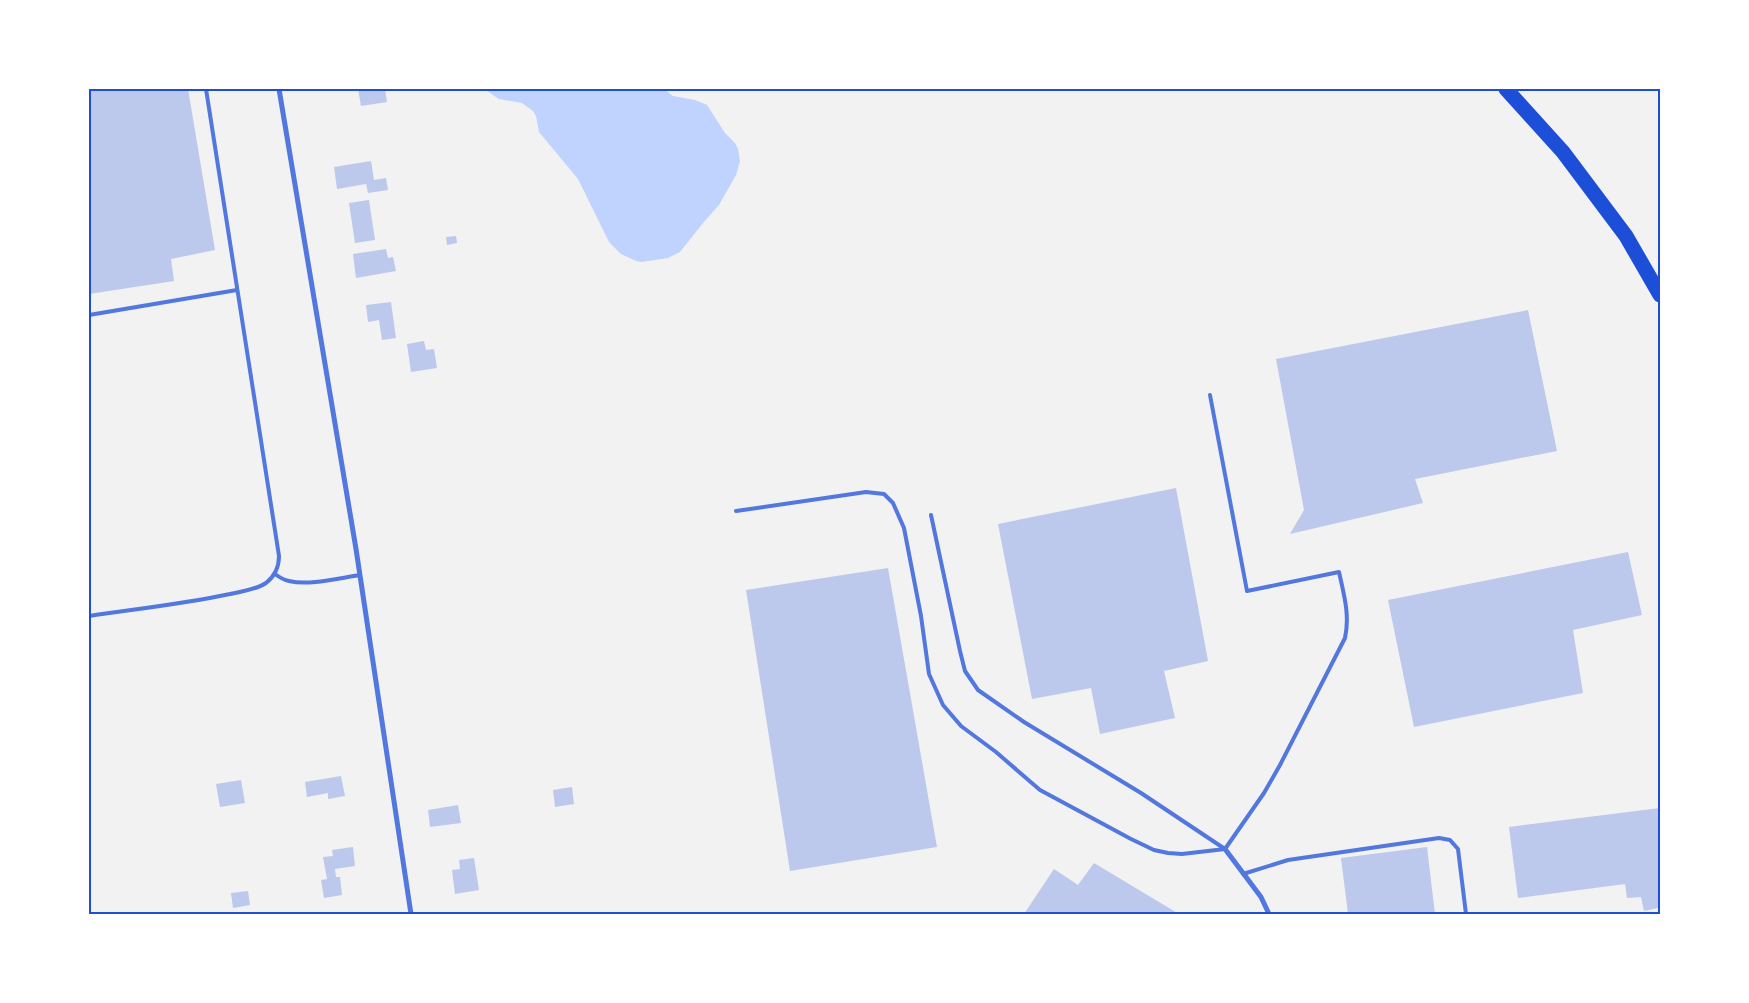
<svg xmlns="http://www.w3.org/2000/svg" width="1749" height="1003" viewBox="0 0 1749 1003" font-family="'Nunito Sans',sans-serif">
<rect width="100%" height="100%" fill="#f2f2f2"/>
<!-- water -->
<polygon fill="#bfd3fe" points="484,89 664,89 673,96 695,100 707,105 725,133 735,143 738,149 740,161 736,175 719,205 703,223 680,252 668,258 642,262 636,261 621,254 609,242 578,179 539,132 536,116 533,111 522,103 499,99"/>
<!-- building -->
<g fill="#bdc9ec">
<polygon points="89,89 188,89 215,250 171,259 174,281 89,294"/>
<polygon points="358,89 385,89 387,102 361,106"/>
<polygon points="371,161 374,180 386,178 388,190 368,193 366,184 337,189 334,167"/>
<polygon points="369,200 375,240 355,243 349,203"/>
<polygon points="456,236 457,243 447,245 446,237"/>
<polygon points="386,249 388,258 393,257 396,271 356,278 353,254"/>
<polygon points="391,302 396,338 382,340 379,320 368,322 366,305"/>
<polygon points="1528,310 1557,451 1415,479 1423,503 1290,534 1304,510 1276,359"/>
<polygon points="424,341 426,350 434,349 437,368 411,372 407,344"/>
<polygon points="1176,488 1208,661 1164,671 1175,718 1100,734 1091,688 1032,699 998,524"/>
<polygon points="1628,552 1642,615 1573,630 1583,693 1414,727 1388,600"/>
<polygon points="888,568 937,847 790,871 746,590"/>
<polygon points="341,776 345,796 328,799 328,793 307,797 305,782"/>
<polygon points="241,780 245,803 220,807 216,784"/>
<polygon points="572,787 574,804 555,807 553,790"/>
<polygon points="458,805 461,823 430,827 428,810"/>
<polygon points="1660,808 1660,914 1659,914 1658,908 1644,911 1641,897 1627,898 1625,884 1518,898 1509,827"/>
<polygon points="353,847 355,866 335,869 336,877 340,877 342,895 324,898 321,880 327,879 323,857 333,856 332,850"/>
<polygon points="1427,847 1435,914 1348,914 1341,858"/>
<polygon points="474,858 479,890 455,894 452,870 460,869 459,860"/>
<polygon points="1094,863 1179,914 1024,914 1054,869 1078,885"/>
<polygon points="248,891 250,905 233,908 231,893"/>
</g>
<g fill="none" stroke-linecap="round" stroke-linejoin="round">
<!-- service -->
<g stroke="#5277de" stroke-width="4">
<polyline points="89,315 237,290"/>
<path d="M736,511L866,492L884,494L893,503L904,528L921,616L929,674L943,705L961,726L996,752L1040,790L1131,839L1154,850L1168,853L1182,854L1225,849L1264,793L1280,765L1345,638C1350,615 1344,595 1339,572L1247,591L1210,395"/>
<polyline points="931,515 960,651 965,671 978,690 1024,722 1141,793 1225,849"/>
<path d="M275,574C279,577 284,580 289,581C309,586 339,578 360,575"/>
<path d="M89,616C136,609 183,604 230,594C242,591 256,590 266,583C275,576 279,567 279,556L206,89"/>
<polyline points="1243,874 1288,860 1439,838 1450,840 1458,849 1466,914"/>
</g>
<!-- minor -->
<g stroke="#5277de" stroke-width="5">
<polyline points="279,89 356,549 411,914"/>
<polyline points="1225,849 1261,897 1269,914"/>
</g>
<!-- motorway -->
<polyline stroke="#1d4ed8" stroke-width="15" points="1506,89 1563,152 1626,236 1660,295"/>
</g>
<!-- border -->
<rect width="1749" height="1003" fill="none" stroke="#ffffff" stroke-width="180"/>
<rect x="90" y="90" width="1569" height="823" fill="none" stroke="#1d4ed8" stroke-width="2"/>
</svg>
